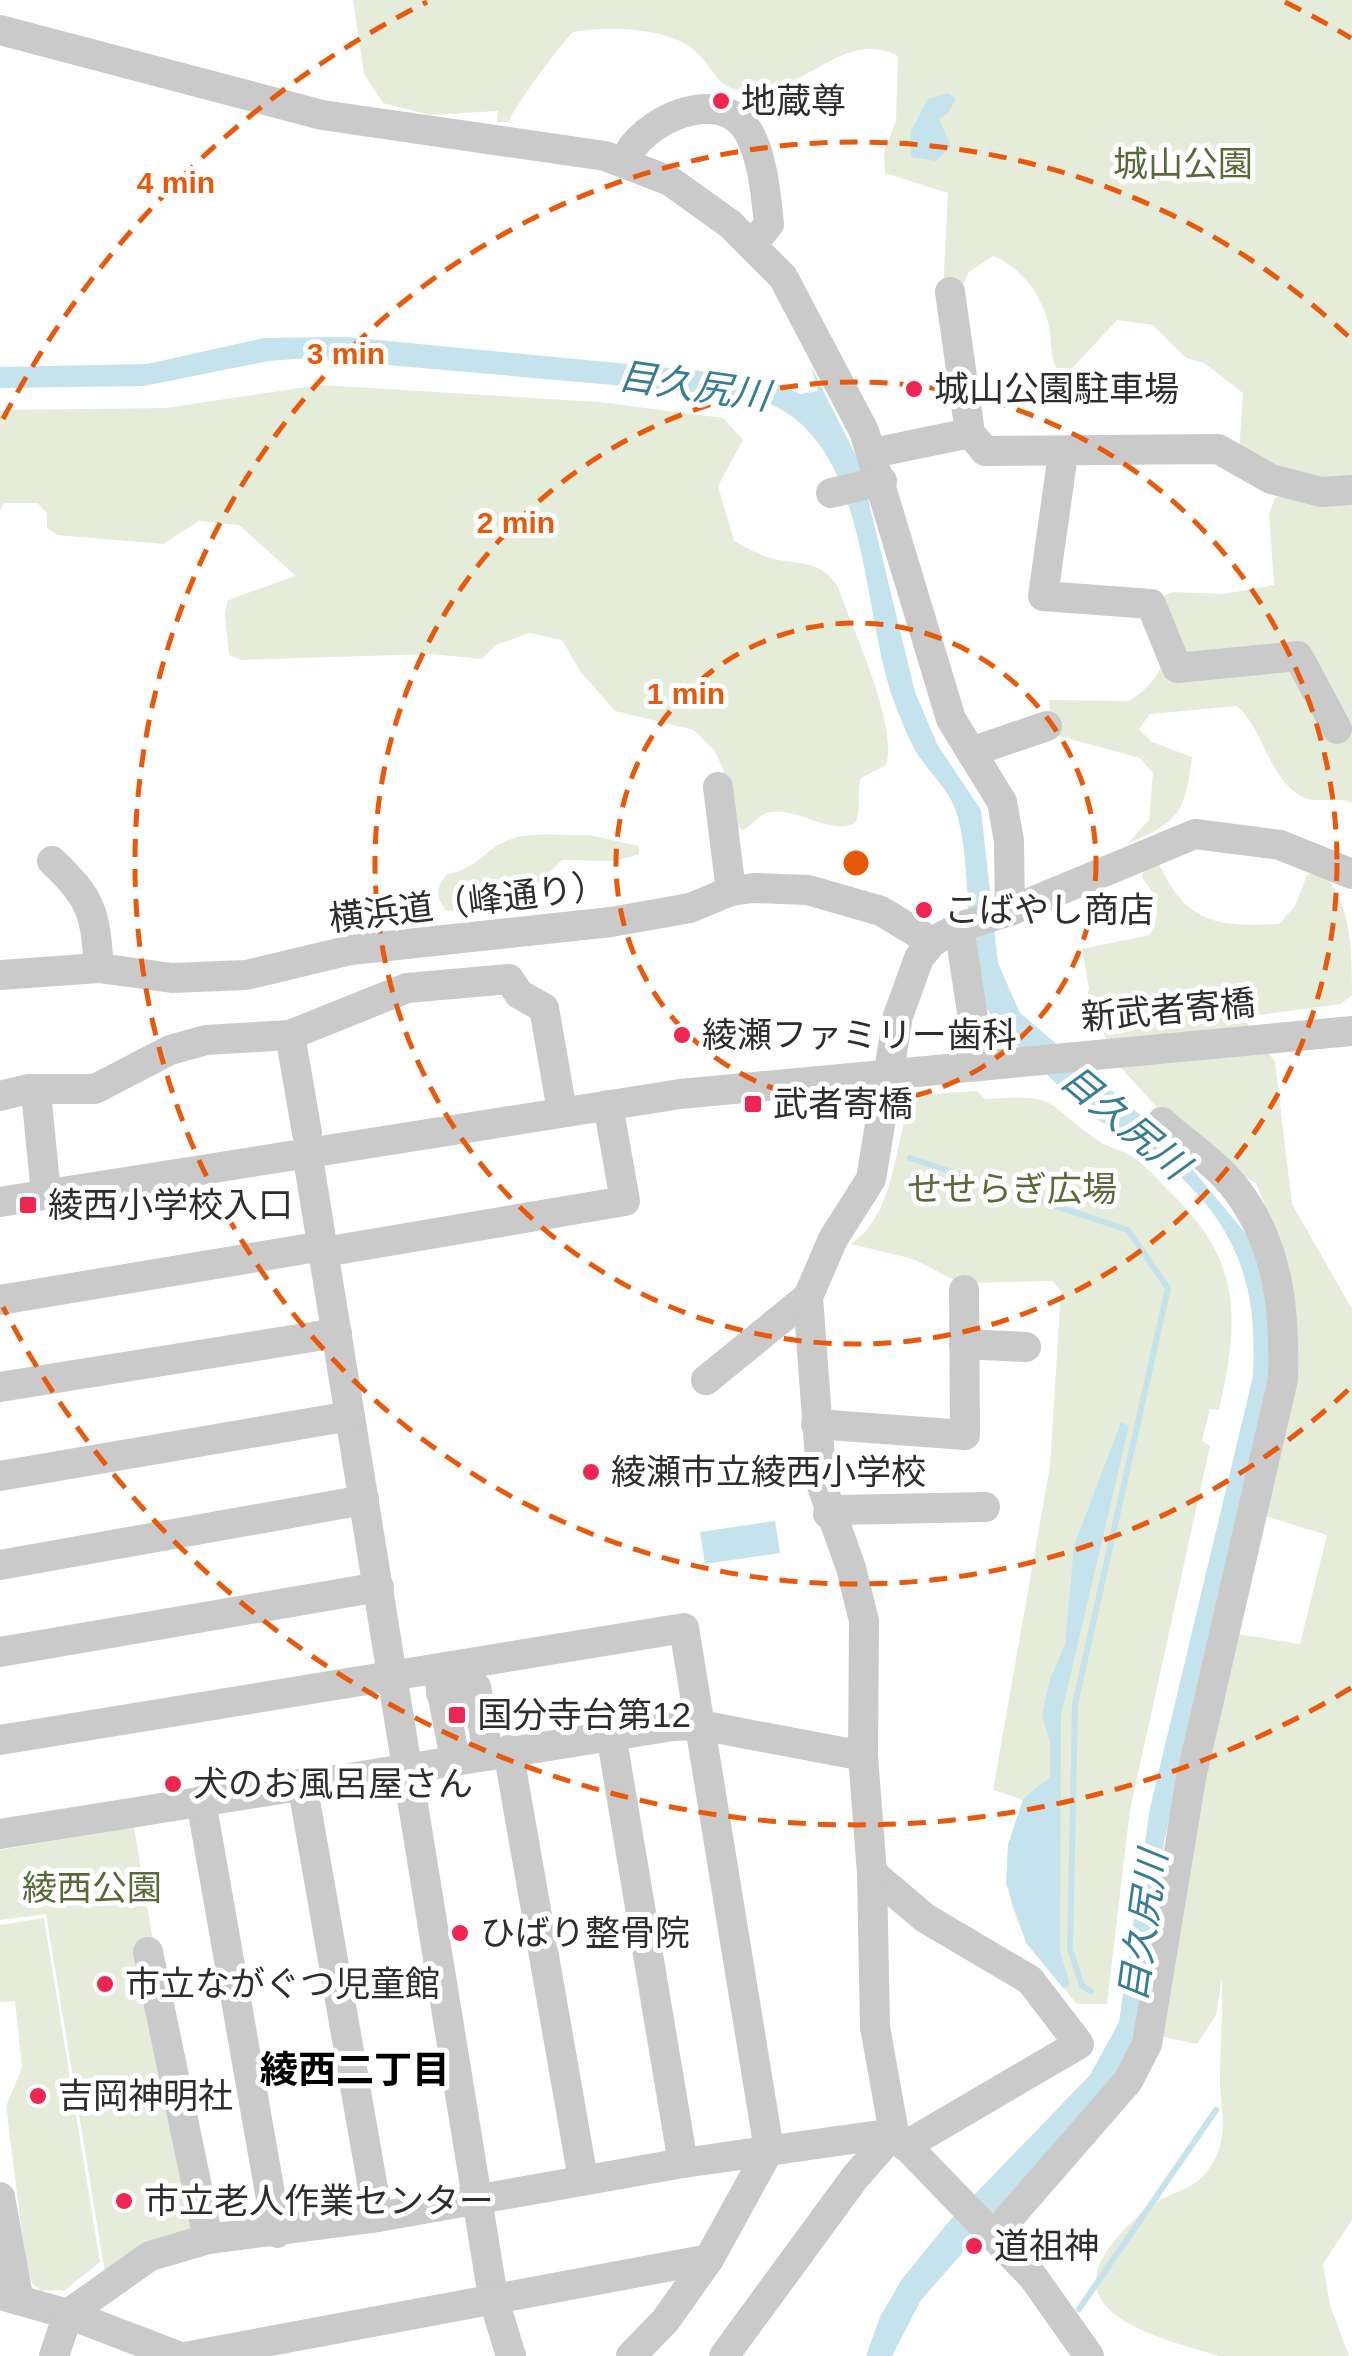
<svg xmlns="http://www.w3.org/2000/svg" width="1352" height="2356" viewBox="0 0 1352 2356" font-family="Arial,'Noto Sans JP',sans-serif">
<rect width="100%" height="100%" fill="#fff"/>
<!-- green -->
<g fill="#e6ecda">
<path d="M353,0H1352V803C1335,795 1316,806 1299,795C1267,774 1264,730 1237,706L1150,714L1139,729L1152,742L1192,757C1185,813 1179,822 1127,844L1149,820L1153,773L1140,758L1052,734L1049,700L1129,701C1176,670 1165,645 1159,597L1173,592L1224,594L1274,585L1269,514L1275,498L1329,482L1239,454L1243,393L1204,363L1186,358L1153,325L1117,320L1067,374L1059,373C1048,357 1053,337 1047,319C1039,292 1019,266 993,256L969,272L959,292H943L948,193L885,173L884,152L896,121L898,56C843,29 810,90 754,91C714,92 719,72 694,50C668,27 606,26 573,32C561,44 512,109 509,122H497L498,111L430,115L383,103L364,74Z"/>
<path d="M320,385L599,402L723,418L743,440L718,486L734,541C744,546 754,552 764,556C795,567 819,556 838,587C852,628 899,726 886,765L861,778C855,795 863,807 855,823C831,836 799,807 770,812C759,814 753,824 744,830L731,823L713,787L724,771L714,750L694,730L615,711L580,671L562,640L530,633L496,645L482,659L431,654L241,660L229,655L225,614L228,600L296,576L239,525L199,521L163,544L57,535L47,528V513L37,503H4L0,510V410L166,408Z"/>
<path d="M589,835L639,846V854L616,861L562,860L540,882L492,892L479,909L446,911C436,896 435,890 446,875C482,866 479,853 508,840C529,831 565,836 589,835Z"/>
<path d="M1157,860C1186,923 1213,927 1279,924L1295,906L1307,875L1318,871C1352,895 1352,953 1352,995L1341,1004L1243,1017L1275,1062L1292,1204L1352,1309V2220L1323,2264L1330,2305L1349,2356C1321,2356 1242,2356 1219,2356C1137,2332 1034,2305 1144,2211C1173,2186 1200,2196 1218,2152C1227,2127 1221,2109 1220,2084C1220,2049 1223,2014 1222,1978L1216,2015L1197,2044L1155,2035L1231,1633L1300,1644L1327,1535L1265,1516L1282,1247L1256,1183L1196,1151L1116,1062L1094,1012L1085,1003L1089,989L1082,949L1150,935C1161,909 1160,899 1142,878L1145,864Z"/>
<path d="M977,1091L985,1099C1064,1094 1041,1102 1099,1141C1109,1148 1123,1150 1133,1157C1147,1167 1160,1182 1172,1194C1243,1263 1239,1320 1219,1410L1210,1409L1202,1441L1210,1446L1130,1810L1107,2004H1077C1012,1927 991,1901 1023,1800L993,1790L1050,1466L1061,1291L1052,1281L960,1283L913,1259L851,1244C902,1211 894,1115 916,1100C930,1091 959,1093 977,1091Z"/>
<polygon points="134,1827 202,2234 105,2273 46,1914 0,1920 0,1850"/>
<polygon points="44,1918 100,2262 65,2290 41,2291 32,2283 26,2265 6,2106 22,2068 15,2001 0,2002 0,1925"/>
</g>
<!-- water -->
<g fill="#c5e3ed">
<polygon points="948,93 956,99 947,114 939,119 951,146 936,161 911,157 911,131 928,99"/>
<path d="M347,337L763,377L800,394L818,391L811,366L859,462L915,692L937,744L981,810L998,963L1020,1013L1165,1136L1250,1239L1266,1283L1273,1379L1164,1842L1137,2040L1122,2072L921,2300L892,2356H866L880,2317L902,2279L951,2219L1090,2075L1119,2022L1150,1808L1253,1376C1259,1264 1225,1206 1135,1139C1123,1130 1107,1127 1095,1118C1071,1100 1050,1077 1028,1056C1005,1035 980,1008 974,976C965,924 971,870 958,818C952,792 932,776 918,755C908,739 900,717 893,699C859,602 870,425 749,397L308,358L269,361L144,386L0,388V367L147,364L264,338Z"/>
<polygon points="1121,1422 1129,1426 1061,1715 1060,1951 1070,1985 1064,1989 1026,1943 1006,1883 1008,1845 1023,1799 1050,1777 1050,1742 1042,1715 1050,1679 1065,1645 1074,1546"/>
<polygon points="775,1521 780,1553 705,1564 700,1532"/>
</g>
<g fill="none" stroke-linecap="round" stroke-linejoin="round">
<!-- stream -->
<g stroke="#c5e3ed" stroke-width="6">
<polyline points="910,1158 1128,1230 1168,1288 1075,1704 1070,1949 1082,1986 1091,1991"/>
<polyline points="1079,2309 1216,2110"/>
</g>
<!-- minor -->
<g stroke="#cacaca" stroke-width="30">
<polyline points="0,30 322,115 605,156 670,181 730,224 783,277 864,431 951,719 1002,802 1009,841 1010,911"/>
<path d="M624,162C640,120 722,83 749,133C763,158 766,196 769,224L753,244"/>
<polyline points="950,292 970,433"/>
<polyline points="873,453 970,433 985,451 1218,449 1271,479 1321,492 1352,490"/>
<polyline points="1063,454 1043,596 1151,604 1177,668 1298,656 1337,729"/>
<polyline points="831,493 882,481"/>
<polyline points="971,752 1047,726"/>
<polyline points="718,787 731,891"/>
<path d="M52,861C93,900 95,913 99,968"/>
<polyline points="959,927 976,1038"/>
<polyline points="0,975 99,968 172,978 246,975 351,950 611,922 690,908 731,891 754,888 808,890 881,911 932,942"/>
<polyline points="290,1035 307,1133"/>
<polyline points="36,1092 46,1194"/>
<polyline points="0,1096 28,1089 95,1089 170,1050 206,1040 290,1035 407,988 509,979 519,994 544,1008 562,1111"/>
<polyline points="307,1152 493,2297 511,2356"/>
<polyline points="0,1202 680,1094 1352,1031"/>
<polyline points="324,1252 625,1201 608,1105"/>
<polyline points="0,1300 323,1246"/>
<polyline points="964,1344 1026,1347"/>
<polyline points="706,1380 808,1297"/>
<polyline points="0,1387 337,1333"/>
<polyline points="816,1424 965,1435 964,1290"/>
<polyline points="0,1476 350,1416"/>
<polyline points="828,1514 837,1510 985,1507"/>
<polyline points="0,1565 364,1500"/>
<polyline points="0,1652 379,1587"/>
<polyline points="438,1673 455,1758"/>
<polyline points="441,1693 476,1687 488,1753"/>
<polyline points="611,1734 683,2163"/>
<polyline points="0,1740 684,1628 769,2150 709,2259 665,2321 631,2356"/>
<polyline points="508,1750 583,2179"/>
<polyline points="302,1783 378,2217"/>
<polyline points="201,1801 277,2233"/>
<polyline points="0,1834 673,1726 700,1725 863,1756"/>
<polyline points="872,1873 925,1918 1030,1980 1079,2044 905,2146"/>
<polyline points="148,1952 208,2239"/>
<polyline points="0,2197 17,2291"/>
<path d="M993,2236L1128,2081L1147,2044L1191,1778L1283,1379C1285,1311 1279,1245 1236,1189C1217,1164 1185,1143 1162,1122"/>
<polyline points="0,2295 68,2314 178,2356"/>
<polyline points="54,2356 68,2314 150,2256 208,2239 378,2217 683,2163 894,2133"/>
<polyline points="190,2356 709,2259"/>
<polyline points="724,2356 856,2176 894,2133"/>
<polyline points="1089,2356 1033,2277 894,2133 875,2027 872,1873 863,1756 864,1621 851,1568 822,1486 808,1297 833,1239 871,1179 898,1016 919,958 932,942 959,927 1010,911 1195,834 1280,845 1352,874"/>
</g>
</g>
<!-- distance rings -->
<g fill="none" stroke="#e8590c" stroke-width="5" stroke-dasharray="18 12">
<circle cx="856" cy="863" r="240"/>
<circle cx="856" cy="863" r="481"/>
<path d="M1348 1390A721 721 0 1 1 1348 336"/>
<path d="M1351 1688A962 962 0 0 1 3 1307M3 419A962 962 0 0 1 427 2M1285 2A962 962 0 0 1 1351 38"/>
</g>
<!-- markers -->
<g fill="#ee2651" stroke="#fff" stroke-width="4">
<circle cx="721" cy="101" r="10"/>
<circle cx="914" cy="389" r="10"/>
<circle cx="924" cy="910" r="10"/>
<circle cx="682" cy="1035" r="10"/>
<rect x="743" y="1094" width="20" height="20" rx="5"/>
<rect x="18" y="1195" width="20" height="20" rx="5"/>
<circle cx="591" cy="1472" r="10"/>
<rect x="447" y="1705" width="20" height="20" rx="5"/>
<circle cx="173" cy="1784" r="10"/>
<circle cx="460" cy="1933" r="10"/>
<circle cx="105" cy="1984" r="10"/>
<circle cx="38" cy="2096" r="10"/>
<circle cx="124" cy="2201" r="10"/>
<circle cx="974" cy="2246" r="10"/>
</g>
<g text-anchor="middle" stroke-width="10" stroke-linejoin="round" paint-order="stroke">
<!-- poi labels -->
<g font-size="35" fill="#2d2d2d" stroke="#fff" text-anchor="start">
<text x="741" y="113">地蔵尊</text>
<text x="934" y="401">城山公園駐車場</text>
<text x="944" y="922">こばやし商店</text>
<text x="702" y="1047">綾瀬ファミリー歯科</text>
<text x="773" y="1116">武者寄橋</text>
<text x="48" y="1217">綾西小学校入口</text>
<text x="611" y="1484">綾瀬市立綾西小学校</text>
<text x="477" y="1727">国分寺台第12</text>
<text x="193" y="1796">犬のお風呂屋さん</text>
<text x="480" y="1945">ひばり整骨院</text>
<text x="125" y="1996">市立ながぐつ児童館</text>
<text x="58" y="2108">吉岡神明社</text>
<text x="144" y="2213">市立老人作業センター</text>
<text x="994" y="2258">道祖神</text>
</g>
<!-- park labels -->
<g font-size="35" fill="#576b39" stroke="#fff">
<text x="1183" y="176">城山公園</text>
<text x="1012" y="1201">せせらぎ広場</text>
<text x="92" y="1900">綾西公園</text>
</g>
<!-- street labels -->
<g font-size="35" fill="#2d2d2d" stroke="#fff">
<text transform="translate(468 902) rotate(-7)" y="12">横浜道（峰通り）</text>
<text transform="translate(1168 1010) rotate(-5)" y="12">新武者寄橋</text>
</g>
<!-- water labels -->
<g font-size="38" font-style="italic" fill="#377d93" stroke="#fff">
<text transform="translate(694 386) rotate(8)" y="13">目久尻川</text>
<text transform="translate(1125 1122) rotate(40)" y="13">目久尻川</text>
<text transform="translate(1143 1926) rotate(-82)" y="13">目久尻川</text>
</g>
<!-- neighbourhood labels -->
<g font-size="38" font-weight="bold" fill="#000" stroke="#fff">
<text x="355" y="2083">綾西二丁目</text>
</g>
</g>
<circle cx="856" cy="863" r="15" fill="#e8590c" stroke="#fff" stroke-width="5"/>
<g font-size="30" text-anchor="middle" font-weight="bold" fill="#e8590c" stroke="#fff" stroke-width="10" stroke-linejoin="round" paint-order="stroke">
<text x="176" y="193">4 min</text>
<text x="346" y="364">3 min</text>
<text x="516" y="533">2 min</text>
<text x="686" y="704">1 min</text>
</g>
</svg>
